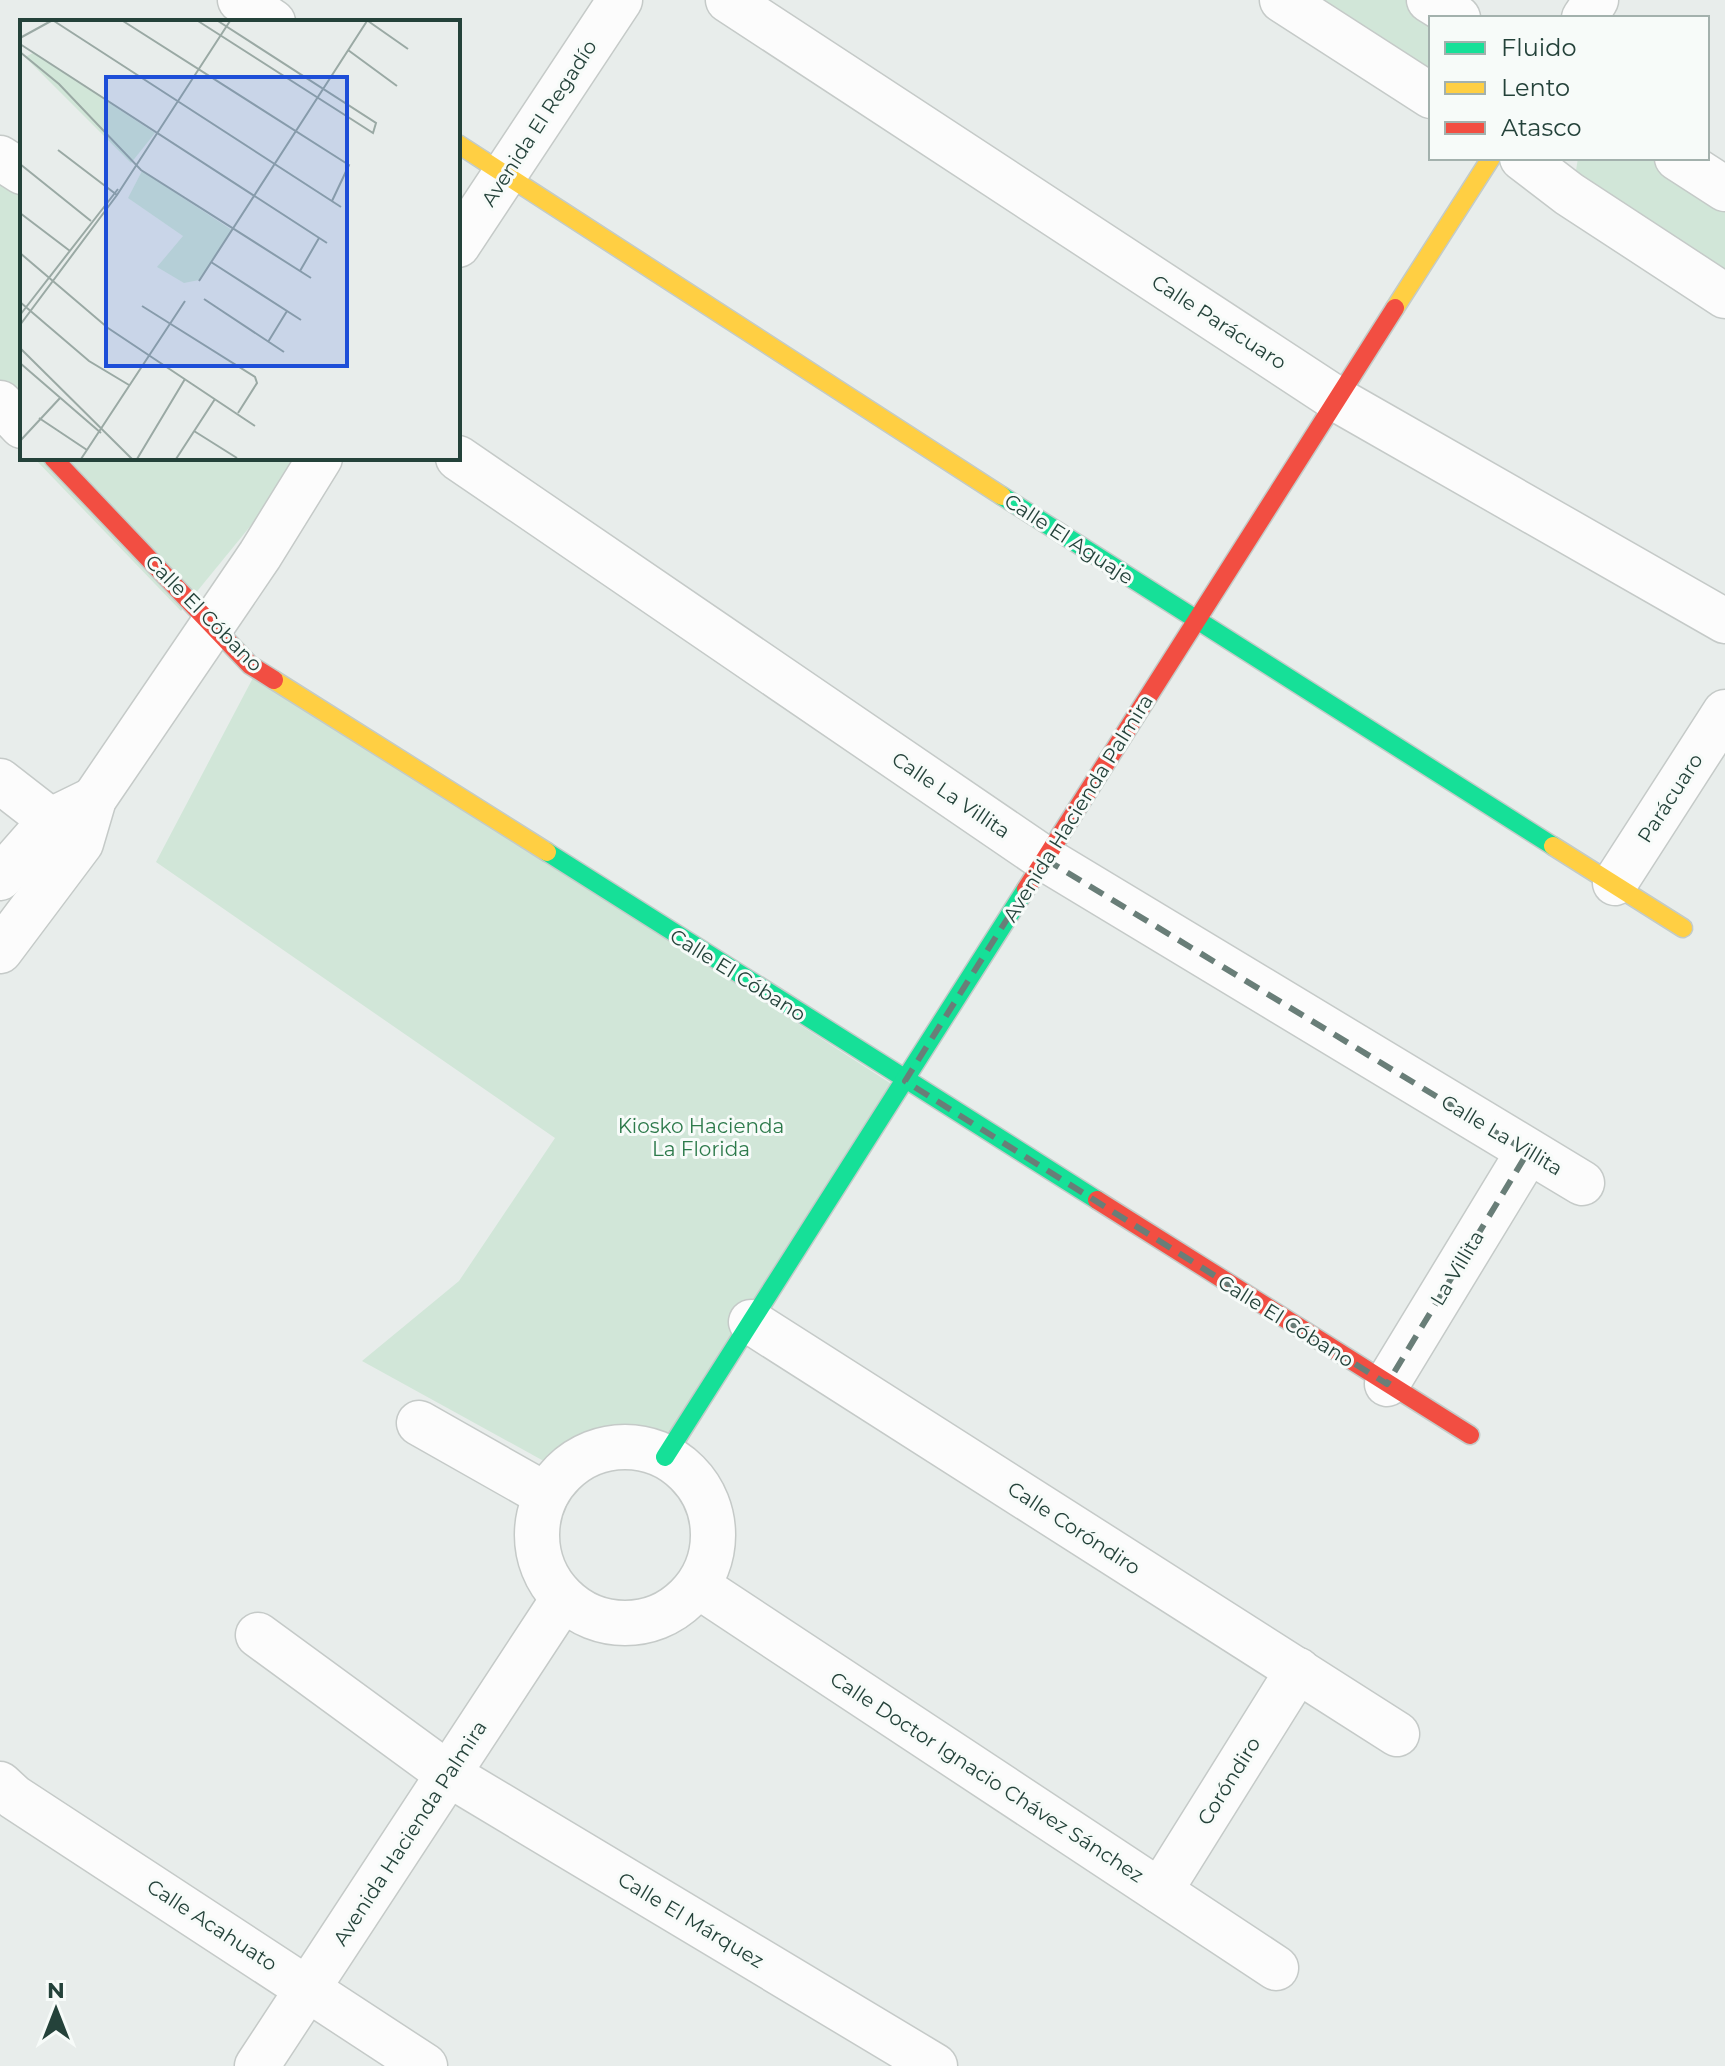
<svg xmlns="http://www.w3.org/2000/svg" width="1725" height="2066" viewBox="0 0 1725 2066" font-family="Montserrat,sans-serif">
<rect width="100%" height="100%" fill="#e8edeb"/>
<!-- green -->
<g fill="#d1e6d8">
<polygon points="1282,0 1429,0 1431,96"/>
<polygon points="1578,158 1678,158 1725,188 1725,288 1573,189"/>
<polygon points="0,168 22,182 22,446 0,423"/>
<polygon points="34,458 306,458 181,611"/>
<path d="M255,674L904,1092L667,1453C622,1438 600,1446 560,1470L362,1361L459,1281L555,1138L156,862Z"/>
</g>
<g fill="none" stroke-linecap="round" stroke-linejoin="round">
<defs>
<g id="street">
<polyline points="240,0 273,22"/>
<polyline points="728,0 1338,400 1725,621"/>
<polyline points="1282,0 1431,96"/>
<polyline points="1429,0 1458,18"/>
<polyline points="1584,18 1596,0"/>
<polyline points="0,158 22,172"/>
<polyline points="1522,158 1569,194 1725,296"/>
<polyline points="1677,158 1725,189"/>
<polyline points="458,245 620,0"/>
<polyline points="0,403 22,426"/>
<polyline points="458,458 1045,859 1582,1183"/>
<polyline points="0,781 72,837"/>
<polyline points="0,878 51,820 94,799"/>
<polyline points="1615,883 1725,712"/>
<polyline points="0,951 81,843 94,799 260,555 320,458"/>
<polyline points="751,1322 1397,1734"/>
<polyline points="1387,1384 1528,1152"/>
<polyline points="419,1423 546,1495"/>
<circle cx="625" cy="1535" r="88"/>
<polyline points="698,1586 1276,1968"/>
<polyline points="258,1635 448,1774 935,2066"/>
<polyline points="0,1784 14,1797 425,2066"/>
<polyline points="1160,1891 1298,1670"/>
<polyline points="257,2066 563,1599"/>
</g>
<g id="fast">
<polyline points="1002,496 1553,846"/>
<polyline points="547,852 1097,1200"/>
<polyline points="665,1457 1026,889"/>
</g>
<g id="slow">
<polyline points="458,144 1002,496"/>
<polyline points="1395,308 1491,158"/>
<polyline points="274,680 547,852"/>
<polyline points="1553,846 1683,928"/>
</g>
<g id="jam">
<polyline points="53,458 250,665 274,680"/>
<polyline points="1026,889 1395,308"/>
<polyline points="1097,1200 1470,1435"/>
</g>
</defs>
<!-- street casing -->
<use href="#street" stroke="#c5cac8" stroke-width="47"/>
<!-- fast casing -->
<use href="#fast" stroke="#c3cbc8" stroke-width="21"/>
<!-- slow casing -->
<use href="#slow" stroke="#c3cbc8" stroke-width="21"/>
<!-- jam casing -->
<use href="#jam" stroke="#c3cbc8" stroke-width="21"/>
<!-- street -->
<use href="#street" stroke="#fcfcfc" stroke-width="44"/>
<!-- fast -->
<use href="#fast" stroke="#16e098" stroke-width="18"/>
<!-- slow -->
<use href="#slow" stroke="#ffcf43" stroke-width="18"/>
<!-- jam -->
<use href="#jam" stroke="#f24e42" stroke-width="18"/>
</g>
<!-- marked area -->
<path fill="none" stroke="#697e78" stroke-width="6" stroke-dasharray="16 10" stroke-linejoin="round" d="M1045,859L1528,1152L1387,1384L905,1081Z"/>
<g text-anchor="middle" stroke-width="6" stroke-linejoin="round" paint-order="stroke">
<!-- street labels -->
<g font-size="20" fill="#24423a" stroke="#f7fbf9">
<text transform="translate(539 123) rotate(-57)" y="7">Avenida El Regadío</text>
<text transform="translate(1219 322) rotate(33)" y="7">Calle Parácuaro</text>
<text transform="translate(1069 539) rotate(33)" y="7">Calle El Aguaje</text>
<text transform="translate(204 613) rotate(45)" y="7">Calle El Cóbano</text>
<text transform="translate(951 795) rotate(34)" y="7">Calle La Villita</text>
<text transform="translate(1670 798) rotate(-57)" y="7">Parácuaro</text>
<text transform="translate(1078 808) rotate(-58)" y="7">Avenida Hacienda Palmira</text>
<text transform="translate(738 975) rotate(32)" y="7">Calle El Cóbano</text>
<text transform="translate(1502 1135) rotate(31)" y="7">Calle La Villita</text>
<text transform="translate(1457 1268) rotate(-59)" y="7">La Villita</text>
<text transform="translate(1286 1321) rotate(32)" y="7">Calle El Cóbano</text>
<text transform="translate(1074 1528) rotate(33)" y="7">Calle Coróndiro</text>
<text transform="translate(987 1777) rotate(33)" y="7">Calle Doctor Ignacio Chávez Sánchez</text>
<text transform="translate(1229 1781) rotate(-58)" y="7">Coróndiro</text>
<text transform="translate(410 1833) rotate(-57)" y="7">Avenida Hacienda Palmira</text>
<text transform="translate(691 1920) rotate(31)" y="7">Calle El Márquez</text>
<text transform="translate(212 1925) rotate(33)" y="7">Calle Acahuato</text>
</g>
<!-- park labels -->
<g font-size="20" fill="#2d7a4b" stroke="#f7fbf9">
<text x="701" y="1133">Kiosko Hacienda<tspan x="701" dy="23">La Florida</tspan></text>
</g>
</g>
<!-- overview -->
<g transform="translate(20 20)">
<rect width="440" height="440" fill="#e8edeb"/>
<path d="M13,33L135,113L111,143L5,37ZM122,151L212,210L179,260L164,263L137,247L163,216L108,178Z" fill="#d1e6d8"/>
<path fill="none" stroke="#9aa9a4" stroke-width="2" d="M34,1L321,187M103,1L329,145L312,181M178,1L353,113L356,103L198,1M348,1L388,29M0,18L31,1M0,24L307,223M328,30L377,66M0,32L39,64L121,150L291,258M38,130L97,175M0,144L71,201M0,193L50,231M0,233L88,308L235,406M191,242L281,300M280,251L299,218M179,261L347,1M184,279L264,332M0,282L69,341L109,365M122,286L235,357L237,363L218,393M0,295L98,169M0,305L97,175L210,1M248,322L267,291M0,328L112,439M0,343L81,413M19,398L67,430M174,411L217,438M0,421L40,378M61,439L165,281M117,439L165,359M156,439L195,379"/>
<path fill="#1d4ed8" fill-opacity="0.15" stroke="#1d4ed8" stroke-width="4" d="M86,57H327V346H86Z"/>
<rect width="440" height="440" fill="none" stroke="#24423a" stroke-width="4"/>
</g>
<!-- legend -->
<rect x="1429" y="16" width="280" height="144" fill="#f7fbf9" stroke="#a3b1ad" stroke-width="2"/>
<rect x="1445" y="42" width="40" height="12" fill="#16e098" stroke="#a3b1ad" stroke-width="2"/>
<text x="1501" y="56" font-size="24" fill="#24423a">Fluido</text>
<rect x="1445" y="82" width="40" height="12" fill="#ffcf43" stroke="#a3b1ad" stroke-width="2"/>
<text x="1501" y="96" font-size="24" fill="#24423a">Lento</text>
<rect x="1445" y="122" width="40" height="12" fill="#f24e42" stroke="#a3b1ad" stroke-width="2"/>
<text x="1501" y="136" font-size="24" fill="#24423a">Atasco</text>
<!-- north arrow -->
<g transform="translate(56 2010)" stroke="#f7fbf9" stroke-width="6" paint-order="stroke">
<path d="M0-6L14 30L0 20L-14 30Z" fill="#24423a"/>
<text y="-12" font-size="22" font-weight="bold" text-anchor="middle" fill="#24423a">N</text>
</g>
</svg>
